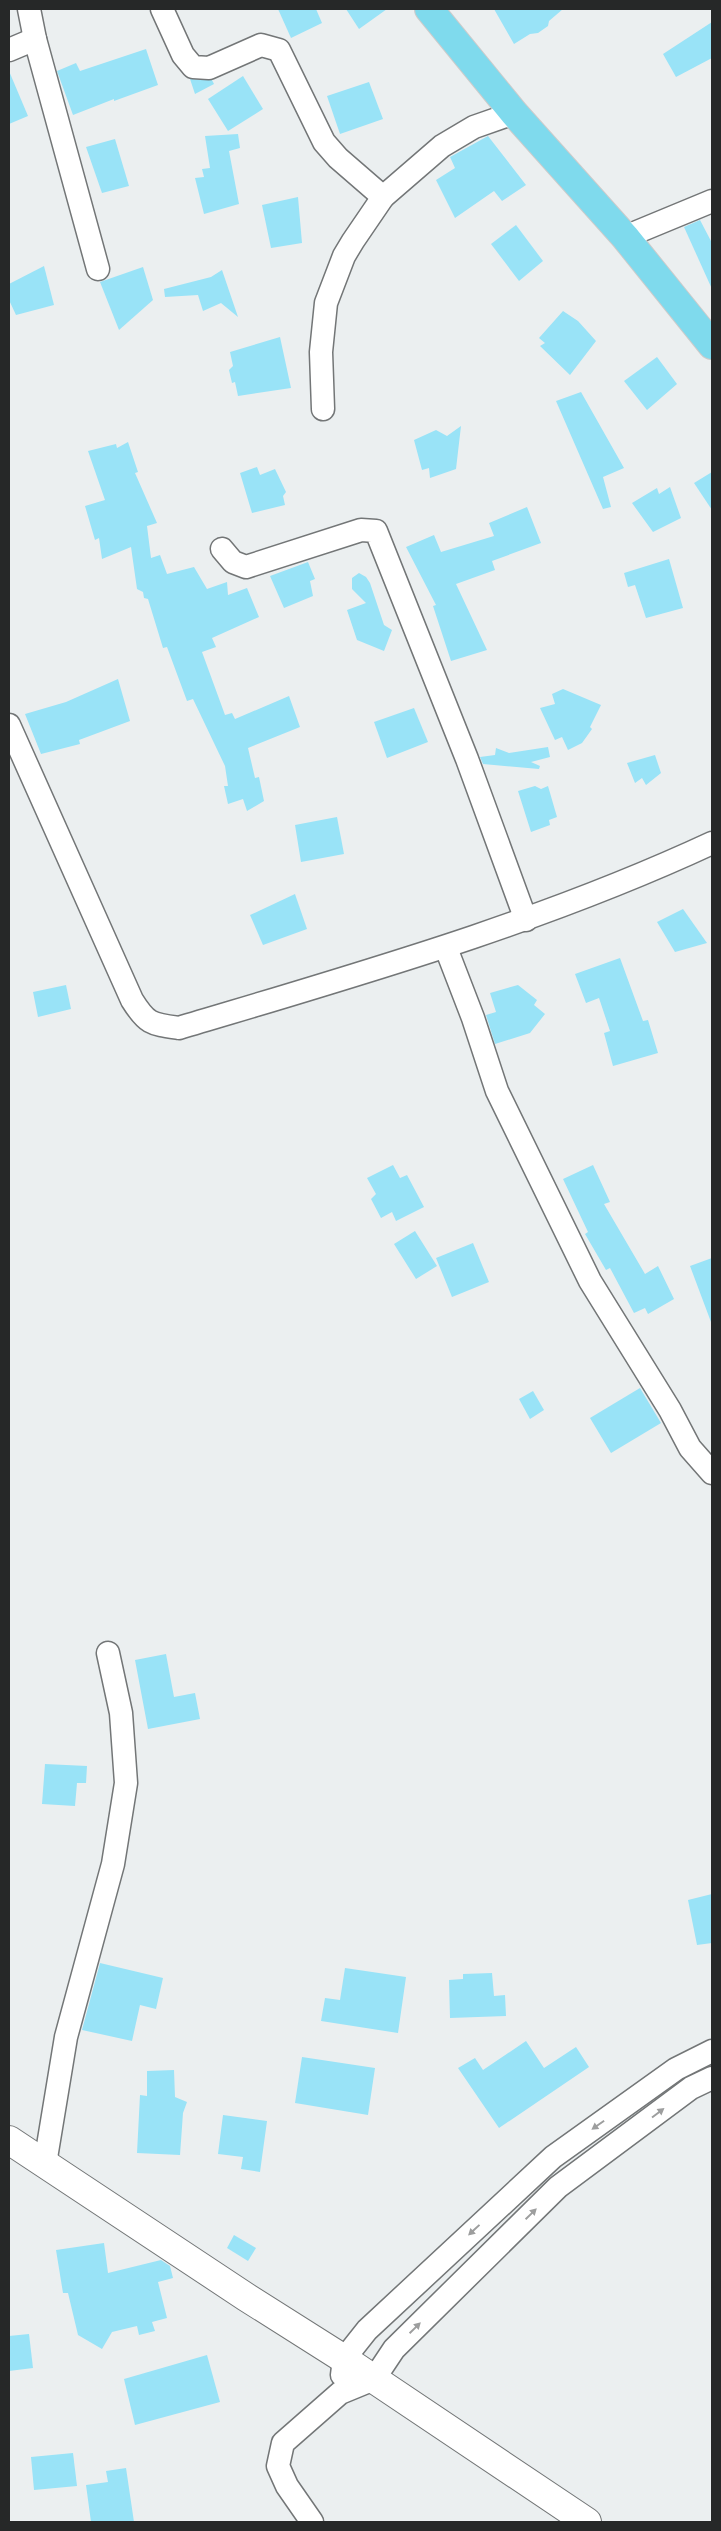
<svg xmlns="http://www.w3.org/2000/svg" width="721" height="2531" viewBox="0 0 721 2531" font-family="Mulish,sans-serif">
<rect width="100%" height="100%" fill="#ebeff0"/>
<!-- building -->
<g fill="#99e3f7">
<polygon points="278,9 316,9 322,23 291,38"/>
<polygon points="346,9 387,9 359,29"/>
<polygon points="494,9 563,9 549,21 548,26 538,33 530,34 514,44"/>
<polygon points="712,22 712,58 676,77 663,54"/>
<polygon points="146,49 158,85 114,101 114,99 73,115 57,71 76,63 80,71"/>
<polygon points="9,71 28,116 9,124"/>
<polygon points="243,76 263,109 228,131 208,99"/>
<polygon points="190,79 212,80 214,84 195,94"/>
<polygon points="369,82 383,119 340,134 327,96"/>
<polygon points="238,134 240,148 229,151 239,204 204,214 195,178 204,177 202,169 210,168 205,136"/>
<polygon points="488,136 526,185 502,201 494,191 455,218 436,180 455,168 450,157"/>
<polygon points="115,139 129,186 102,193 86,147"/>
<polygon points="298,197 302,243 271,248 262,205"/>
<polygon points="700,220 712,243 712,289 684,227"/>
<polygon points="516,225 543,261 519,281 491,244"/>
<polygon points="44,266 54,305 16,315 9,300 9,284"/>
<polygon points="143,267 153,300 119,330 100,282"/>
<polygon points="222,270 238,317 221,303 203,311 198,295 165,297 164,289 211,277"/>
<polygon points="563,311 578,321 596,341 570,375 540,346 545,343 539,338"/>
<polygon points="280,337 291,388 238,396 235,382 232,383 229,370 233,366 230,352"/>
<polygon points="657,357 677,384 647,410 624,381"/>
<polygon points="581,392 624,468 603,477 611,507 603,509 556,401"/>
<polygon points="461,426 456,469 430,478 429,468 422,470 414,440 436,430 447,436"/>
<polygon points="128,442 138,472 135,473 157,523 147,526 151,558 160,555 167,574 194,567 207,589 227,582 228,595 247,588 259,617 212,638 216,647 202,652 225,715 232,713 235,719 289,696 300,727 248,748 255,778 259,777 264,801 247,811 243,799 228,804 224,786 228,786 225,766 193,699 187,701 167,647 163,648 148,599 144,598 143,592 137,589 131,547 102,559 99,538 95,540 85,506 105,500 88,451 116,444 117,448"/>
<polygon points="257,467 260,475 275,469 286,492 283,496 285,505 252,513 240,473"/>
<polygon points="712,472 712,510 694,483"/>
<polygon points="670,487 681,518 653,532 632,503 657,488 659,494"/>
<polygon points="527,507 541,543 492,561 495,570 456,584 487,650 451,661 433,606 436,605 406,547 434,535 441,552 494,536 489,523"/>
<polygon points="669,559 683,608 646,618 635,585 628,587 624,573"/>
<polygon points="308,562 315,579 310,581 313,596 284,608 270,576"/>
<polygon points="359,573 366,577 370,583 384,625 392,630 384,651 357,640 347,610 366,603 352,589 352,578"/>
<polygon points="118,679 130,721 79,740 80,744 41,754 25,714 66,702"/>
<polygon points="563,689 601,705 590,727 592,729 582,743 568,750 562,737 555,740 540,708 555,704 552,694"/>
<polygon points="414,708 428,742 387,758 374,722"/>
<polygon points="548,747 550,757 531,762 540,766 539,769 483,764 480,757 495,755 496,748 509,753"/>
<polygon points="655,755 661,773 646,785 642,778 635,783 627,763"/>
<polygon points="535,786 541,789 548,786 557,817 549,820 550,825 531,832 518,791"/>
<polygon points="337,817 344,854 301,862 295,825"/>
<polygon points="295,894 307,929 263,945 250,915"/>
<polygon points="683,909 707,943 675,952 657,922"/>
<polygon points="620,958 643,1021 648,1020 658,1053 613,1066 604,1033 610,1031 599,998 586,1003 575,974"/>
<polygon points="66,985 71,1009 38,1017 33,992"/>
<polygon points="518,985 537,1000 534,1005 545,1014 530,1033 495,1044 486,1015 496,1012 490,993"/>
<polygon points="393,1165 400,1178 407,1175 424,1207 396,1221 392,1212 381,1218 371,1199 376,1194 367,1178"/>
<polygon points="593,1165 610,1202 604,1204 645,1274 658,1266 674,1299 648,1314 645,1308 634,1313 610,1268 606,1270 585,1234 588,1232 563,1179"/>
<polygon points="415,1231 437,1266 416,1279 394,1244"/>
<polygon points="473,1243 489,1282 452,1297 436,1258"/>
<polygon points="712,1258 712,1322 711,1322 690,1266"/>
<polygon points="640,1388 661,1423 611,1453 590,1418"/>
<polygon points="533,1391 544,1410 530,1419 519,1399"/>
<polygon points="166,1654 174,1697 195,1693 200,1719 148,1729 135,1660"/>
<polygon points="45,1764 87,1766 86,1783 77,1783 75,1806 42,1804"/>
<polygon points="712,1894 712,1943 697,1945 688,1900"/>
<polygon points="100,1963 163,1978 156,2009 140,2005 132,2041 82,2030"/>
<polygon points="345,1968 406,1977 398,2033 321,2021 325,1998 340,2000"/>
<polygon points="492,1973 494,1996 505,1995 506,2016 450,2018 449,1980 463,1979 463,1974"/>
<polygon points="526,2041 544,2068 576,2047 589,2067 499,2128 458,2068 475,2058 483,2070"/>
<polygon points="302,2057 375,2068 368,2115 295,2103"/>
<polygon points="174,2070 175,2097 187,2102 183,2113 180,2155 137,2153 140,2095 147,2096 147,2071"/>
<polygon points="223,2115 267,2121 260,2172 241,2169 243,2157 218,2154"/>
<polygon points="234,2235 256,2248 248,2261 227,2248"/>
<polygon points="104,2243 108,2273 161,2260 170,2266 173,2278 158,2282 167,2318 152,2322 155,2331 139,2335 137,2326 112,2332 102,2349 78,2335 68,2293 63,2293 56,2250"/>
<polygon points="29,2334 33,2368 9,2371 9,2336"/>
<polygon points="207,2355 220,2402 135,2425 124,2379"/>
<polygon points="73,2453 77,2486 34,2490 31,2457"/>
<polygon points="126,2468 134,2522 91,2522 86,2485 108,2482 106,2471"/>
</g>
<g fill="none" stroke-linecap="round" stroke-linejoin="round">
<defs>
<g id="minor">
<polyline points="29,9 35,39"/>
<polyline points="162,9 183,55 193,67 209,68 261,45 279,50 324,142 338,158 383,197"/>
<polyline points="9,50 35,39 98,269"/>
<polyline points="625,237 712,201"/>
<polyline points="323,409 321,352 326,303 344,256 353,241 383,197 442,146 474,127 514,113"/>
<polyline points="222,549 233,562 246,567 361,530 376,531 467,759 526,920"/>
<path d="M9,725L132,1000C147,1024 151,1024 179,1028C359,974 540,923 712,843"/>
<polyline points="446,948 473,1018 497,1091 590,1281 670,1410 690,1448 712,1473"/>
<polyline points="45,2164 66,2037 113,1864 126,1783 121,1713 108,1653"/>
<polyline points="342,2375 344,2359 367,2330 553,2157 676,2069 712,2051"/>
<polyline points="312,2522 287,2486 278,2466 283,2443 340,2393 374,2379 394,2349 558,2187 691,2088 712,2078"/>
</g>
<polyline id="tertiary" points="9,2140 246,2297 344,2359 587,2522"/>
<polyline id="primary" points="429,9 514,113 625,237 712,345"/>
</defs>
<!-- minor casing -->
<use href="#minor" stroke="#737677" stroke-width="25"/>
<!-- tertiary casing -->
<use href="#tertiary" stroke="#737677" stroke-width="30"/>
<!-- primary casing -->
<use href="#primary" stroke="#cbcbcb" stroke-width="30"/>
<!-- minor -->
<use href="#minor" stroke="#fff" stroke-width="22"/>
<!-- tertiary -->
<use href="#tertiary" stroke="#fff" stroke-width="28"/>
<!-- primary -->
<use href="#primary" stroke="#7fdaed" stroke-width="28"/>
</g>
<!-- one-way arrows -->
<defs><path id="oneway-solid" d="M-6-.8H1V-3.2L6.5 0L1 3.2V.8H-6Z" transform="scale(1.25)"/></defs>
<g fill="#9d9e9e">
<use href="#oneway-solid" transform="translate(658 2113) rotate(-37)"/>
<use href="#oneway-solid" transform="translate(598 2125) rotate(145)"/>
<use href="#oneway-solid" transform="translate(531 2214) rotate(-44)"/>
<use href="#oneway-solid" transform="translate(474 2230) rotate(137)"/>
<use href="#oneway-solid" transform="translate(415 2328) rotate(-44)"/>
</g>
<!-- border -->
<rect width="721" height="2531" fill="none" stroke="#262828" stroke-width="20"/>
</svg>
